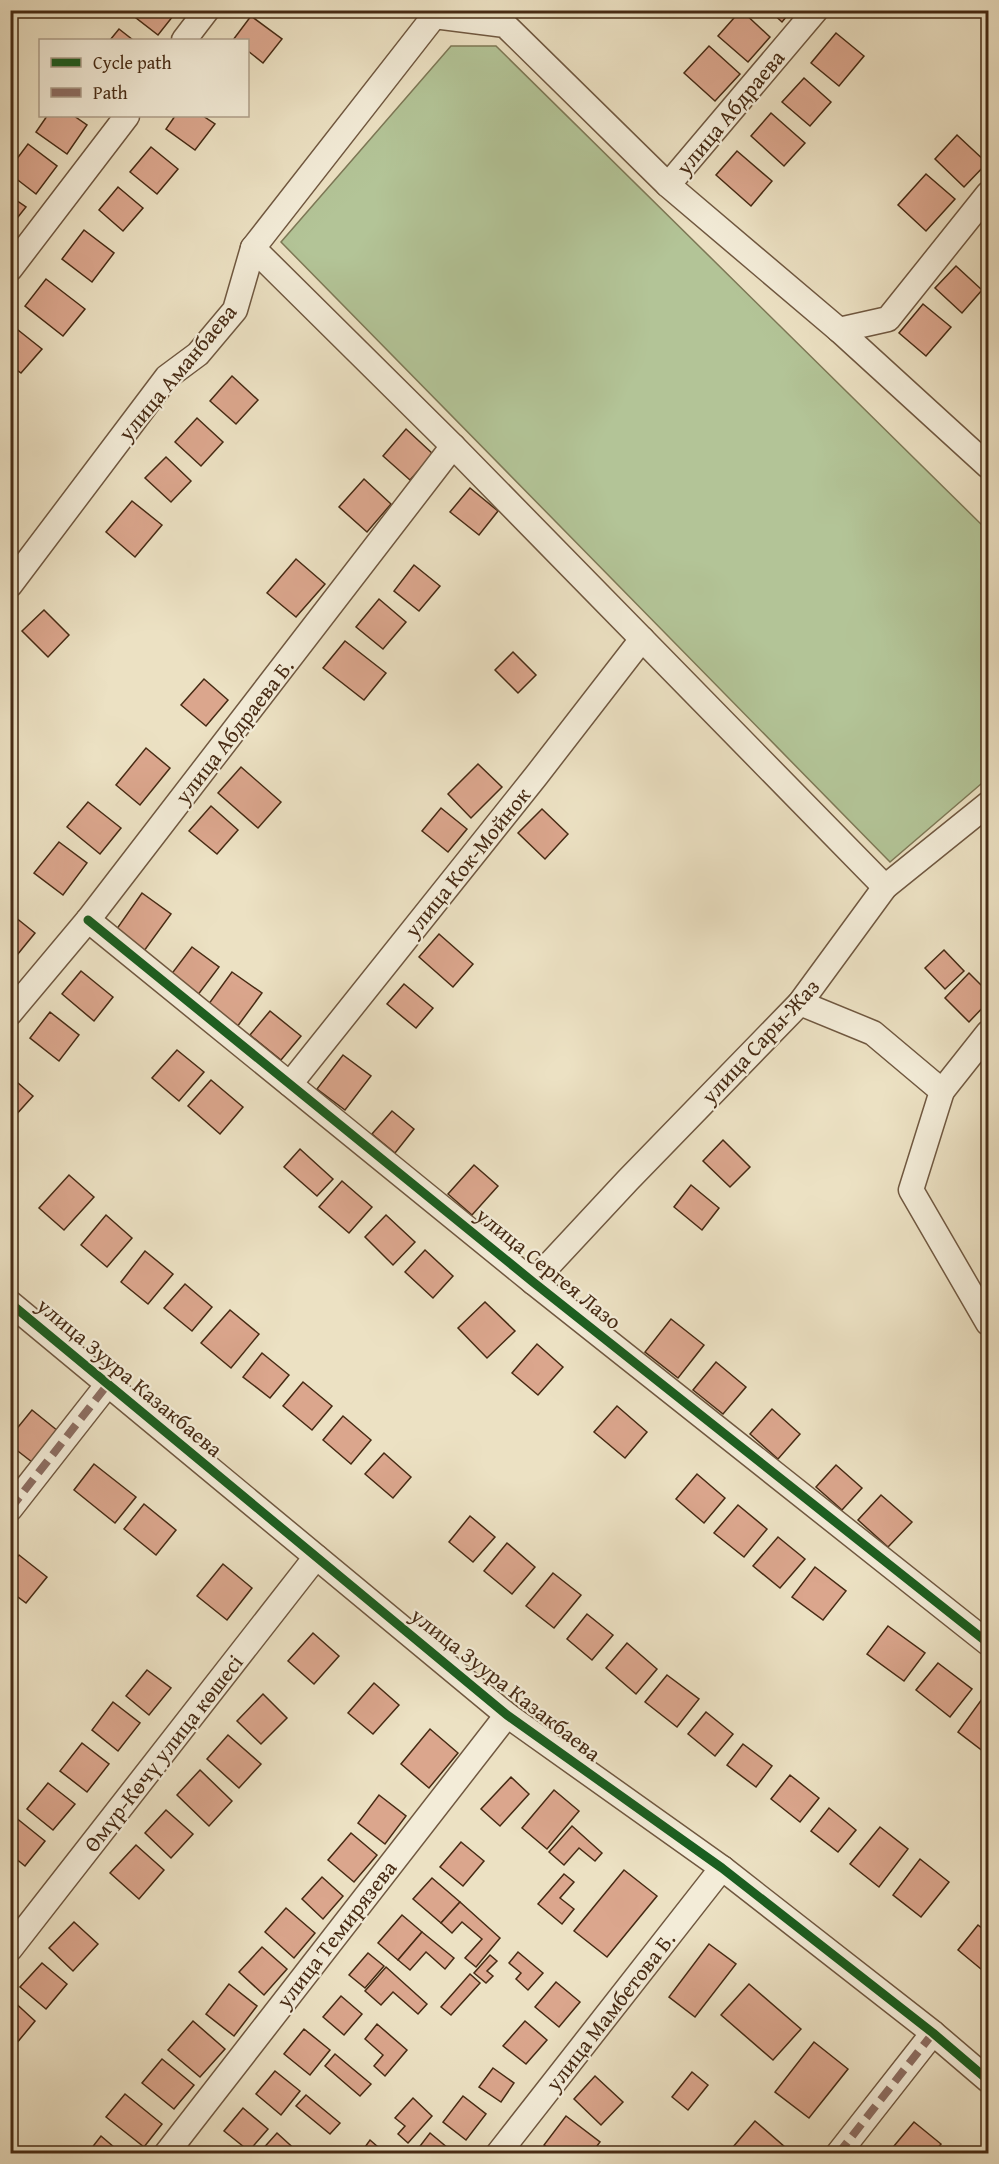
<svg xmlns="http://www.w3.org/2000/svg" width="999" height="2164" viewBox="0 0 999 2164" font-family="'Gentium Book Plus',serif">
<rect width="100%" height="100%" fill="#ece1c3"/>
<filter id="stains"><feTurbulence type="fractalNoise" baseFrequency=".00333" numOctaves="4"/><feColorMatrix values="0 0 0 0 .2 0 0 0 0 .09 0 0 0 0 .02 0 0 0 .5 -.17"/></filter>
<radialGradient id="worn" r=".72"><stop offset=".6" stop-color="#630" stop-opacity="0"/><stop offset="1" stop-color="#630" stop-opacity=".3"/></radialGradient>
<!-- green -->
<polygon fill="#b3c497" stroke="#7d7856" stroke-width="1.5" points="451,46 496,46 988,531 988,778 890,862 281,242"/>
<!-- building -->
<g fill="#dba68d" stroke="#472b14" stroke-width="1.5">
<polygon points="134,10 177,10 177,11 158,35 131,14"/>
<polygon points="741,10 770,37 748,62 718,36"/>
<polygon points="769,10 792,10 782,22"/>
<polygon points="251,16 282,39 263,63 248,51 248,40 233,40"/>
<polygon points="119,29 133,40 110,40"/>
<polygon points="836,33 864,56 839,86 811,63"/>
<polygon points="709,46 740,74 715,101 684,73"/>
<polygon points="804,78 831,102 810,126 782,102"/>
<polygon points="771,113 805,143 784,166 751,136"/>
<polygon points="47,116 74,116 87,125 67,154 36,132"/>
<polygon points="175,116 203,116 215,124 195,150 166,129"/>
<polygon points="957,135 987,163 964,187 935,159"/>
<polygon points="28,144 57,166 36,194 10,174 10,168"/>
<polygon points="151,147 178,169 157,194 130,172"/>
<polygon points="737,151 772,181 751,206 716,175"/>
<polygon points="926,174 955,199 926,231 898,205"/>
<polygon points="118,187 143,208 123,231 99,210"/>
<polygon points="10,196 26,207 10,227"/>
<polygon points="84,230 114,253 92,282 62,259"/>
<polygon points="956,266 982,290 962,313 935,288"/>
<polygon points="46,279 85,309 63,336 25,306"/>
<polygon points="923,304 951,327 926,356 899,333"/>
<polygon points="13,326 42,349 21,373 10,365 10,329"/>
<polygon points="232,376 258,400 236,424 210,401"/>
<polygon points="197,418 223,442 201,466 175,442"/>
<polygon points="406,429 433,454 410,480 383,456"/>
<polygon points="166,457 191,481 171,502 145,478"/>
<polygon points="364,479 391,504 367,532 339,507"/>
<polygon points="470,488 498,511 479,535 450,512"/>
<polygon points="132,501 162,525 135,557 106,532"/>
<polygon points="296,559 325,584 296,617 267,593"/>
<polygon points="414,565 440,586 419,611 394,591"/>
<polygon points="379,599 406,622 383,649 356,627"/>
<polygon points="44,610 69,635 48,657 22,631"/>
<polygon points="345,641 386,673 364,700 323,668"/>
<polygon points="513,652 536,675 518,693 495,670"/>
<polygon points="204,679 228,700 206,726 181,705"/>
<polygon points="146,748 170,768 140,805 116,785"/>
<polygon points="478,764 502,787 471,818 448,794"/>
<polygon points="241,767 281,802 258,828 218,793"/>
<polygon points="88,802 121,828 100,854 67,827"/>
<polygon points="211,806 238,830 217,854 189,831"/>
<polygon points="441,808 467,829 448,852 422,831"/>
<polygon points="542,809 568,834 545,859 518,833"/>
<polygon points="59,842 87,863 63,895 34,873"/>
<polygon points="142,893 171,914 144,951 116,930"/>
<polygon points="10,913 35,933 13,960 10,958"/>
<polygon points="439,934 473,964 453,987 419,957"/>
<polygon points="192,947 219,967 197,996 170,976"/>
<polygon points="944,950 964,971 945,989 925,968"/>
<polygon points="81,971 113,997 94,1021 62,994"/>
<polygon points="232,972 262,993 237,1027 208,1005"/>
<polygon points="969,973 988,992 988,1002 969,1022 945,998"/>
<polygon points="404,984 433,1008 416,1028 387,1004"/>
<polygon points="270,1011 301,1036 281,1060 250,1035"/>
<polygon points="50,1012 79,1035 59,1061 30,1038"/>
<polygon points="177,1050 204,1072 179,1101 152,1078"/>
<polygon points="343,1055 371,1076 345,1110 317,1089"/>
<polygon points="10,1076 33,1096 14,1117 10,1114"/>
<polygon points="211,1080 243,1107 220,1134 188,1106"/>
<polygon points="392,1111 414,1129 395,1153 372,1134"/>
<polygon points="723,1140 750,1167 730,1187 703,1161"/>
<polygon points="300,1149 333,1179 317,1196 284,1167"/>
<polygon points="474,1165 498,1186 472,1215 448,1194"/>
<polygon points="69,1175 94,1197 64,1230 39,1208"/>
<polygon points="342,1181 372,1207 349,1233 319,1207"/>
<polygon points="691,1185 719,1208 702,1230 674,1207"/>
<polygon points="106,1215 132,1238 107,1267 81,1245"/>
<polygon points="386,1215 415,1242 393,1265 365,1237"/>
<polygon points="425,1250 453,1276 433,1298 405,1272"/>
<polygon points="145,1251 173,1274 148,1304 121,1282"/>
<polygon points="185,1284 212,1307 192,1331 164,1308"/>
<polygon points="485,1302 515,1331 487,1358 458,1328"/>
<polygon points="230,1310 259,1334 231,1368 201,1343"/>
<polygon points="671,1319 704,1345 678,1378 645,1352"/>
<polygon points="537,1344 563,1367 538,1395 512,1373"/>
<polygon points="262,1353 289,1375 270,1398 243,1377"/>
<polygon points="716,1362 746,1387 723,1414 693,1390"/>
<polygon points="303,1382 332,1406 312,1430 283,1406"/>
<polygon points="617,1406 647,1432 625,1458 594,1432"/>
<polygon points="772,1409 800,1434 778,1459 750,1434"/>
<polygon points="32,1410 58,1431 32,1462 10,1445 10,1437"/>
<polygon points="343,1416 371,1440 351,1464 323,1440"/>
<polygon points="384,1453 411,1477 393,1498 365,1474"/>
<polygon points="94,1464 136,1497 115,1523 74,1490"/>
<polygon points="836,1465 862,1488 842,1510 816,1487"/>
<polygon points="697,1474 725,1498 704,1523 676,1499"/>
<polygon points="881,1495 912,1522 888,1547 858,1520"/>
<polygon points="144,1504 176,1530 156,1555 124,1529"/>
<polygon points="738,1505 767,1529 744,1557 714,1533"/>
<polygon points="470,1516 495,1537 473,1562 449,1542"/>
<polygon points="778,1537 805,1559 780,1588 753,1566"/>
<polygon points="507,1543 535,1567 512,1594 484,1571"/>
<polygon points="19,1555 47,1577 26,1603 10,1591 10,1566"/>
<polygon points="223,1564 252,1588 227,1620 197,1596"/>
<polygon points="815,1567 846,1591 823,1620 792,1597"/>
<polygon points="553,1573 581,1595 554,1628 526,1606"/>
<polygon points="587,1614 613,1635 592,1660 567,1639"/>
<polygon points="888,1626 925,1653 904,1681 867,1654"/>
<polygon points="313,1633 339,1656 314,1684 288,1661"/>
<polygon points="627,1643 657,1669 636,1694 606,1668"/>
<polygon points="938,1663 972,1689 950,1717 916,1690"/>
<polygon points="147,1670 171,1688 149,1715 126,1696"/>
<polygon points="667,1675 699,1699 677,1727 645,1702"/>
<polygon points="374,1683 399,1705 373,1734 348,1713"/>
<polygon points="263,1694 287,1718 261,1744 237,1721"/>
<polygon points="982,1699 988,1704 988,1755 958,1732"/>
<polygon points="113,1702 140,1723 118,1751 92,1730"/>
<polygon points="706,1712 733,1734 715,1756 688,1734"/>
<polygon points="430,1729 458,1753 429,1788 401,1764"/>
<polygon points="228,1735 261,1764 239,1788 207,1759"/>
<polygon points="82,1743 109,1764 87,1792 60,1771"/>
<polygon points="743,1744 772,1766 756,1787 727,1765"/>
<polygon points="200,1770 232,1801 209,1826 177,1795"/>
<polygon points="790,1775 819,1798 800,1822 771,1799"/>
<polygon points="511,1777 529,1794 500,1826 481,1809"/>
<polygon points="48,1783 75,1804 53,1830 27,1809"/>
<polygon points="554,1790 579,1811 547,1849 522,1828"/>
<polygon points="379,1795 406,1816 385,1844 358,1823"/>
<polygon points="829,1808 856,1830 838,1852 811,1831"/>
<polygon points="166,1810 193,1834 171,1858 145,1833"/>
<polygon points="15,1817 45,1841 25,1866 10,1854 10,1823"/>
<polygon points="572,1826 602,1853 595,1861 579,1848 564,1865 549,1852"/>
<polygon points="880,1827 908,1849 879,1887 850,1864"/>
<polygon points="351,1833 377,1855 354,1882 328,1860"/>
<polygon points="461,1842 484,1861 463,1886 440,1867"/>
<polygon points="136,1845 164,1870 139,1899 110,1873"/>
<polygon points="920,1859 949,1882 921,1917 893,1895"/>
<polygon points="624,1870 657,1896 607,1957 574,1931"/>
<polygon points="564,1874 574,1882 560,1898 574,1909 562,1924 538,1904"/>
<polygon points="322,1877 343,1896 323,1919 302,1899"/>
<polygon points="432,1878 460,1902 441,1923 413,1899"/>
<polygon points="460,1902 500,1938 476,1967 465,1958 482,1939 462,1922 452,1933 441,1923"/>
<polygon points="286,1908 315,1933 294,1958 265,1932"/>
<polygon points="402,1915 422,1932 398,1960 378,1943"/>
<polygon points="74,1922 98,1944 73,1971 49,1948"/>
<polygon points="978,1925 988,1933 987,1974 958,1950"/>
<polygon points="422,1932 454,1958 445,1969 426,1952 410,1970 398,1960"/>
<polygon points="709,1944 736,1964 695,2017 669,1997"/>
<polygon points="262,1947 287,1969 264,1995 239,1972"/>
<polygon points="518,1952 543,1973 528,1990 516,1979 521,1973 509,1963"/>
<polygon points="368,1953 384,1966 365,1988 349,1975"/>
<polygon points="490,1955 497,1961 487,1971 493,1976 486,1983 474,1973"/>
<polygon points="42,1963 67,1984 46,2009 20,1987"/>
<polygon points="386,1967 427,2004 418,2014 393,1992 381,2005 365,1991"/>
<polygon points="470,1974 480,1983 451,2015 441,2007"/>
<polygon points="556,1982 580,2002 559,2027 535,2007"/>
<polygon points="229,1984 257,2006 234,2036 206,2014"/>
<polygon points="749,1984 801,2029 773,2060 721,2015"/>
<polygon points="341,1996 362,2014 344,2035 323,2017"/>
<polygon points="11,1999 35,2021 16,2044 10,2039"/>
<polygon points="193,2021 225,2049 200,2077 168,2050"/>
<polygon points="525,2021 547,2040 526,2064 503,2046"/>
<polygon points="377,2024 407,2050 385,2076 374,2066 383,2055 365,2039"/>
<polygon points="304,2029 330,2050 310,2075 284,2054"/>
<polygon points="814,2042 848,2069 809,2118 775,2092"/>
<polygon points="335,2054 371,2084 360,2096 325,2066"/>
<polygon points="162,2059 194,2085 174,2109 142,2083"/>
<polygon points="493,2068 514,2083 501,2102 479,2087"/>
<polygon points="275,2071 300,2091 281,2115 256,2094"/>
<polygon points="692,2072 708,2085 688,2110 672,2097"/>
<polygon points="595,2076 623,2102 601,2125 574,2099"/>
<polygon points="125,2094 162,2124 144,2147 106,2117"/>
<polygon points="306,2095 340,2123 330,2134 296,2106"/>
<polygon points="463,2096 486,2114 466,2140 443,2122"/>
<polygon points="413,2098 432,2116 408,2143 398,2134 405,2126 395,2118"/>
<polygon points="243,2108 268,2129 249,2151 224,2131"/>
<polygon points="566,2116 600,2142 591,2154 556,2154 544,2145"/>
<polygon points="755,2121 786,2148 782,2154 741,2154 733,2147"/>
<polygon points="914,2122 941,2144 933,2154 902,2154 894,2146"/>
<polygon points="277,2133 300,2154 262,2154 260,2152"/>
<polygon points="430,2133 455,2154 414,2154"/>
<polygon points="101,2136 122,2154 87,2154"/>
<polygon points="370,2140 386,2154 360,2154"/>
</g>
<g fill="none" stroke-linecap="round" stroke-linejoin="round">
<defs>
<g id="street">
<polyline points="427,10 434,16 505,25 668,185 839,330 988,466"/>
<polyline points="184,40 207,10"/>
<polyline points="668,185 816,10"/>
<polyline points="253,248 453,446 885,887"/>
<polyline points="10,269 127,116"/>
<polyline points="839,330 888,319 988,194"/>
<polyline points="10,585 167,377 198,354 235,310 253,248 439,10"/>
<polyline points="88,920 533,1282 988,1643"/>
<polyline points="800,1003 873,1033 942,1091 911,1190 988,1323"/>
<polyline points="10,1013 88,920 453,446"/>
<polyline points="290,1084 536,776 642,639"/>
<polyline points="942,1091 988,1033"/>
<polyline points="533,1282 628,1180 800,1003 885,887 988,804"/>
<polyline points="10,1303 507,1715 722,1868 933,2033 988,2080"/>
<polyline points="10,1509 108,1384"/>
<polyline points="10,1949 316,1557"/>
<polyline points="166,2154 507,1715"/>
<polyline points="498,2154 722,1868"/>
<polyline points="838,2154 933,2033"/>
</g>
</defs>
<!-- street casing -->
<use href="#street" stroke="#705840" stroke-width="27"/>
<!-- street -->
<use href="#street" stroke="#f3ecd8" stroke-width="24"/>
<!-- quiet -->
<g stroke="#8d6e63" stroke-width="8" stroke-dasharray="15 8" stroke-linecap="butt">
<polyline points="10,1509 108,1384"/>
<polyline points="838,2154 933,2033"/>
</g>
<defs>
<g id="cycleway">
<polyline points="88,920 533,1282 988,1643"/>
<polyline points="10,1303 507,1715 722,1868 933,2033 988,2080"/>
</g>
</defs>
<!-- cycleway casing -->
<use href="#cycleway" stroke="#f3ecd8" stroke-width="13"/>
<!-- cycleway -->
<use href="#cycleway" stroke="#1b5e20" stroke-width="9"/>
</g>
<g text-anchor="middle" stroke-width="4.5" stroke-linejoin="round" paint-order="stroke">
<!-- street labels -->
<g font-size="22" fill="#472b14" stroke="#f3ecd8">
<text transform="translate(730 112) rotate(-50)" y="8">улица Абдраева</text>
<text transform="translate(177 372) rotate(-50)" y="8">улица Аманбаева</text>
<text transform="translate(234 731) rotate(-52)" y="8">улица Абдраева Б.</text>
<text transform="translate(467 862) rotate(-51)" y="8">улица Кок-Мойнок</text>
<text transform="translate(760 1041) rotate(-47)" y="8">улица Сары-Жаз</text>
<text transform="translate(549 1268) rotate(39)" y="8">улица Сергея Лазо</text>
<text transform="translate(130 1377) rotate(40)" y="8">улица Зуура Казакбаева</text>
<text transform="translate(506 1684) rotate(38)" y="8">улица Зуура Казакбаева</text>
<text transform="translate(163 1753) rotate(-52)" y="8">Өмүр-Көчү улица көшесі</text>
<text transform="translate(336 1934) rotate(-52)" y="8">улица Темирязева</text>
<text transform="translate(610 2011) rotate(-52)" y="8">улица Мамбетова Б.</text>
</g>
</g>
<!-- margin -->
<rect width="999" height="2164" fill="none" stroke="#ece1c3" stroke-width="36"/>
<rect x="12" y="12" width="975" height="2140" fill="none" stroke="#472b14" stroke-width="3"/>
<rect x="18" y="18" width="963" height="2128" fill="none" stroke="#472b14" stroke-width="1.5"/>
<!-- legend -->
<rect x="39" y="39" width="210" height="78" fill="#f3ecd8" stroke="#ae9f8a" stroke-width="1.5"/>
<rect x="51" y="58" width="30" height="9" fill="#1b5e20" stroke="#ae9f8a" stroke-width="1.5"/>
<text x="93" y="69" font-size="18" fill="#472b14">Cycle path</text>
<rect x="51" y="88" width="30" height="9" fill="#8d6e63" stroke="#ae9f8a" stroke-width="1.5"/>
<text x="93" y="99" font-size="18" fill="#472b14">Path</text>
<rect width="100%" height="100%" filter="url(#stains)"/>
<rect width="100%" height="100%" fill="url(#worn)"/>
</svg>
